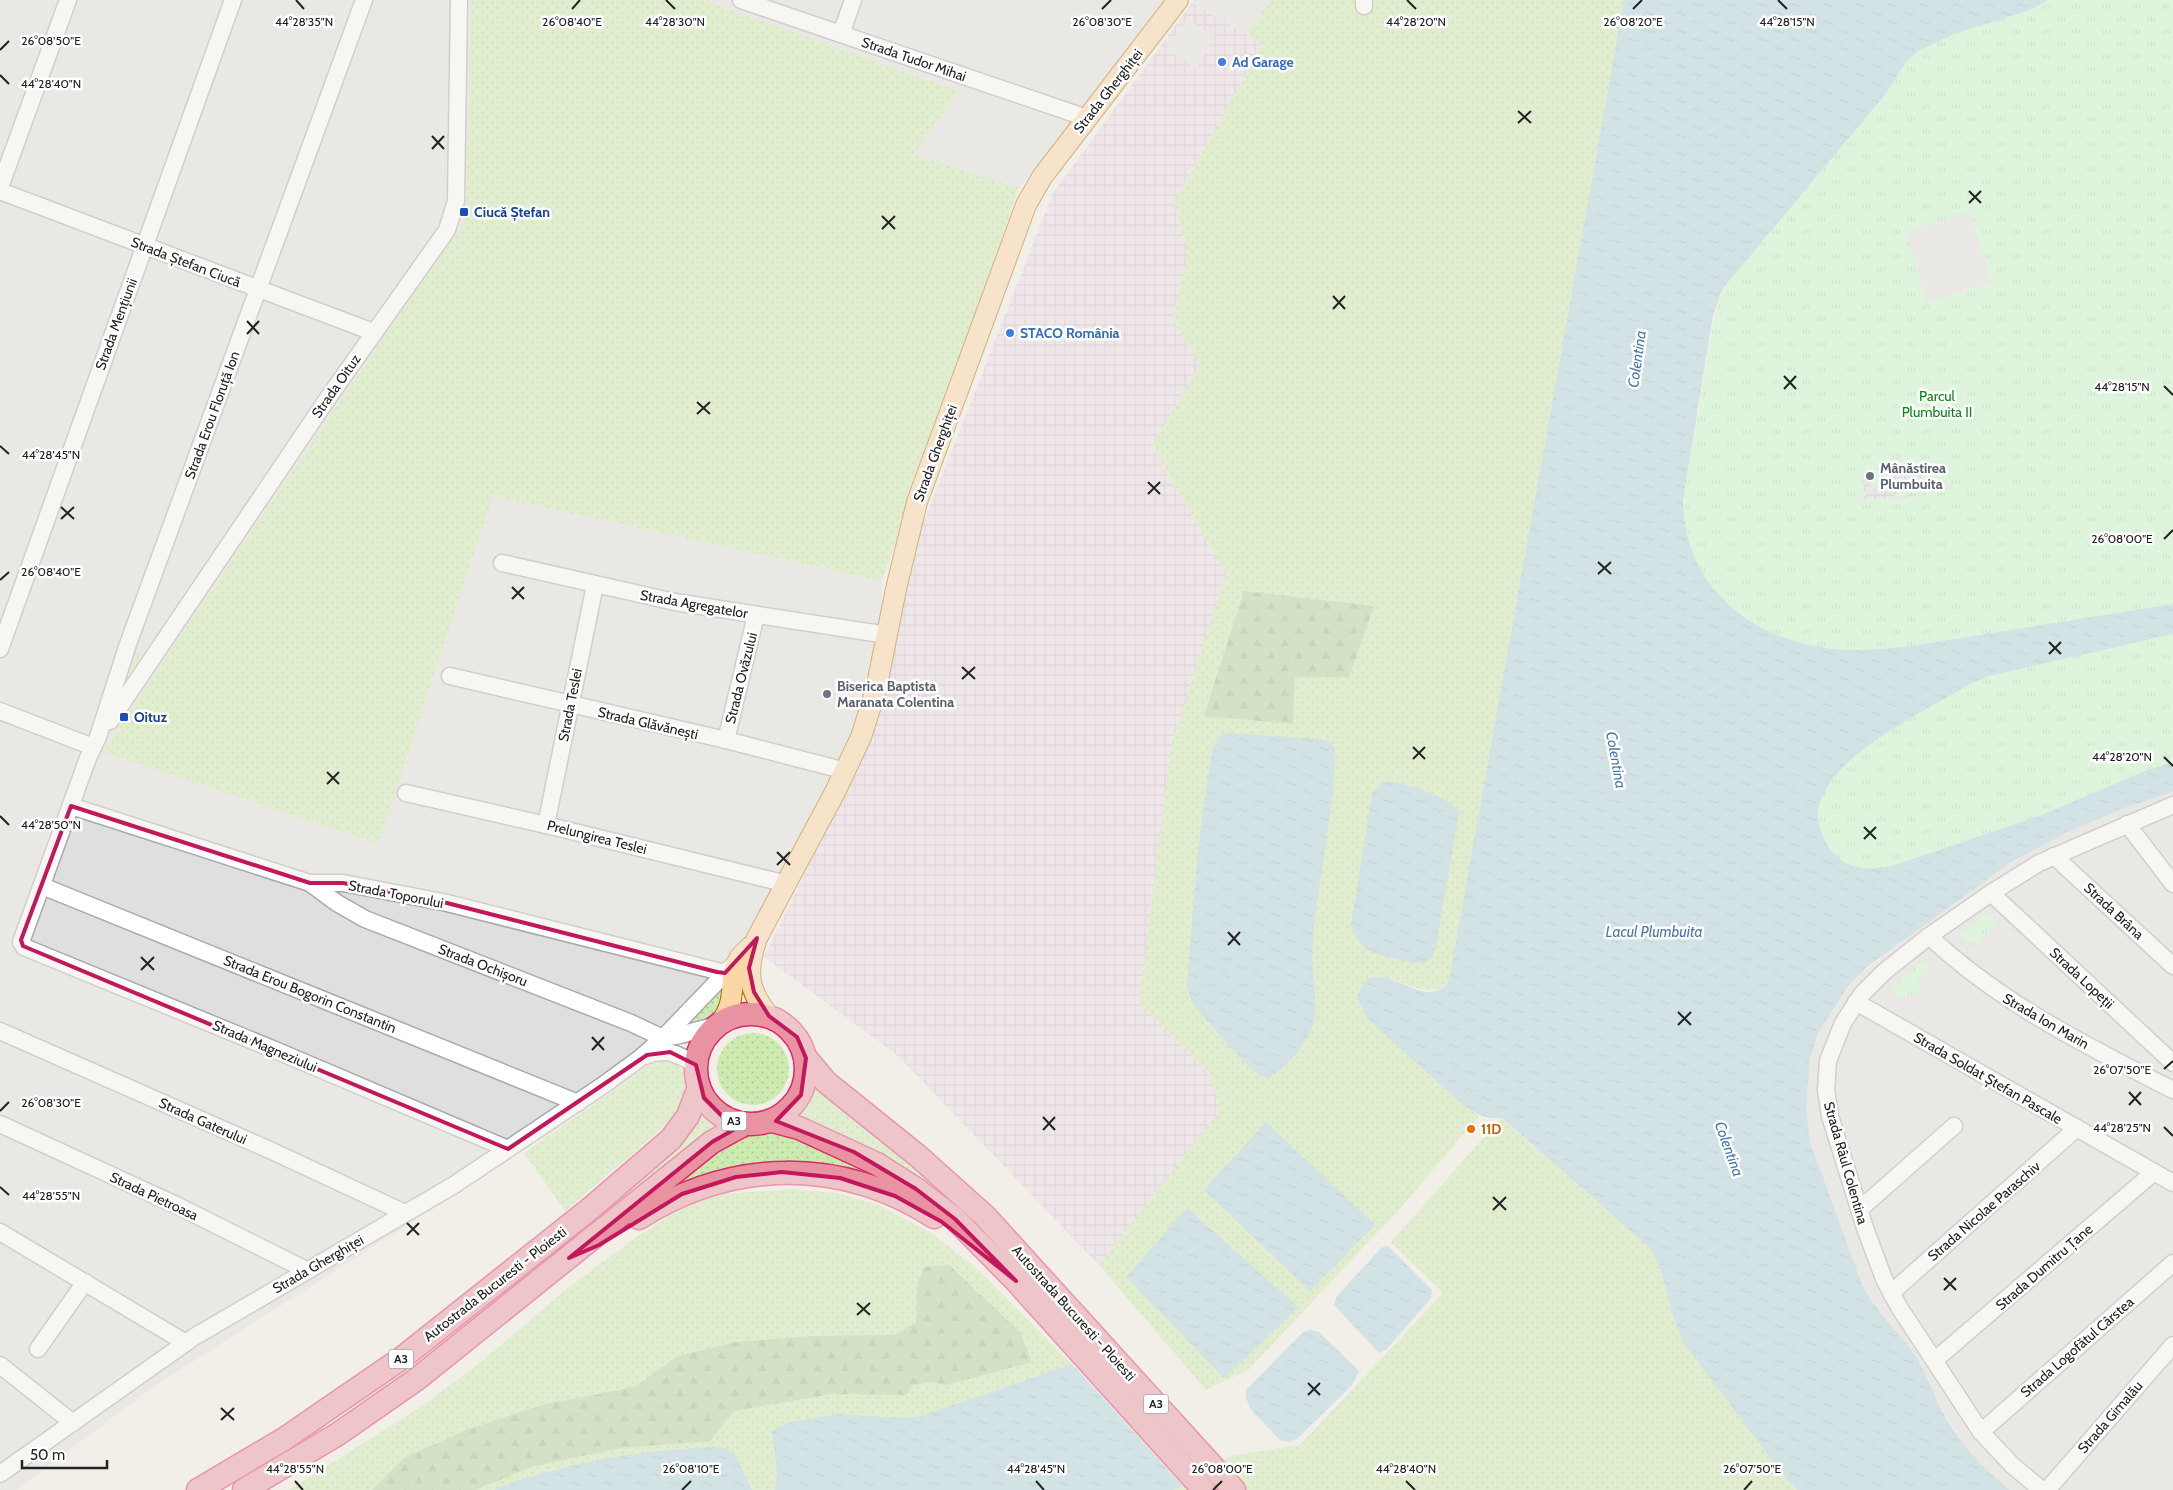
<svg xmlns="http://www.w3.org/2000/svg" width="2173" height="1490" viewBox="0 0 2173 1490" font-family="Cabin,sans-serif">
<defs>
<pattern id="industrial-grid" width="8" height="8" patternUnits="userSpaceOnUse" patternTransform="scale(1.25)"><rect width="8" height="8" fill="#ebdbe8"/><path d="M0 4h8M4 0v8" fill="none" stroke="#c9bcc7"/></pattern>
<pattern id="grass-dots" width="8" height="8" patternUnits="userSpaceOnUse" patternTransform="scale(1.25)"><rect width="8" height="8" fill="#cdebb0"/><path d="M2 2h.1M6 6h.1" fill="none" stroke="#b0c997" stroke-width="1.8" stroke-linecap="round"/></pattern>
<pattern id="forest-firs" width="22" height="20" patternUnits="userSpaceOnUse" patternTransform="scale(1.25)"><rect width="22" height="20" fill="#add19e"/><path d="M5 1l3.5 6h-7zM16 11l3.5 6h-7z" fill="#95b388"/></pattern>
<pattern id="park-tufts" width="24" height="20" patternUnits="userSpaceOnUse" patternTransform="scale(1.25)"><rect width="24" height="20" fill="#c8facc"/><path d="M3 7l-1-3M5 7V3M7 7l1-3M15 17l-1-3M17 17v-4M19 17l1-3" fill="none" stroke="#acd6af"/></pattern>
<pattern id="plaza-grid" width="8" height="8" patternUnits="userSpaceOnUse" patternTransform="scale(1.25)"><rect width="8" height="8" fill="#dddde8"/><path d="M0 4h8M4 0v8" fill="none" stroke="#bdbdc7"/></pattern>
<pattern id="water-ripples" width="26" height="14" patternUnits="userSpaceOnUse" patternTransform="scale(1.25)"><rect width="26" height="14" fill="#aad3df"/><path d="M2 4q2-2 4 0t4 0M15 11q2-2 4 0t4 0" fill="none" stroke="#92b5bf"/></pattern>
</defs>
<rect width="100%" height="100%" fill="#f2efe9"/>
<!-- residential -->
<g fill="#e0dfdf">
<polygon points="0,0 1171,0 1019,188 904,494 882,581 880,651 863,722 743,949 673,1023 662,1059 652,1064 542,1139 156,1385 16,1490 0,1490"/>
<polygon points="1194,0 1270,0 1246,34 1192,3"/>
<polygon points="2173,792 2173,1490 2010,1490 1995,1478 1966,1449 1942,1409 1922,1366 1912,1351 1874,1305 1862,1284 1810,1142 1806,1110 1810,1058 1818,1033 1857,976 2001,868 2070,831 2127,807"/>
</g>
<!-- industrial -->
<polygon fill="url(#industrial-grid)" points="1192,3 1246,34 1262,46 1174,202 1188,254 1172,319 1200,364 1152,447 1226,574 1220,597 1139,1002 1209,1073 1220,1110 1099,1265 897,1055 764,957 851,779 887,690 914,547 1053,193"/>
<!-- grass -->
<g fill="url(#grass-dots)">
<polygon points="471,0 702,0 959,91 914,154 1019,188 882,581 493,496 378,844 102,752 392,325 463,224 466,209"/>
<path d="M1270,0H1624L1449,980L1444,988C1410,1000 1383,958 1360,989L1464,1106L1479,1116L1398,1211L1248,1370L1206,1390L1099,1265L1220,1110L1209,1073L1139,1002L1171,746L1226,574L1152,446L1200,364L1172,319L1188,254L1174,202L1262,46L1246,34Z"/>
<polygon points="136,652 146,657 128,682 126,681"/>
<polygon points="727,980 719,1014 705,1020 680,1025"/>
<circle cx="753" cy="1069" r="36"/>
<polygon points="662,1059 675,1062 686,1075 687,1091 673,1116 657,1133 565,1211 524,1153 652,1064"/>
<polygon points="817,1089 930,1178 1012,1257 796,1120 806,1111"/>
<polygon points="701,1107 709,1117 724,1127 552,1258 548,1255"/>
<path d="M1501,1118L1651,1249C1668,1279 1668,1315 1685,1345L1780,1471L1797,1490H1173L1231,1456L1300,1445L1443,1293L1391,1242Z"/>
<polygon points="777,1131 812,1140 931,1207 804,1167 647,1205 715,1147 742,1134 753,1136"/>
<polygon points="793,1189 837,1193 879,1205 931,1233 973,1265 1072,1364 917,1417 880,1417 772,1431 777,1472 775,1490 752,1490 735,1454 700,1449 678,1449 623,1456 554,1469 493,1490 289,1490 419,1408 482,1361 569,1287 635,1238 676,1212 698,1202 722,1194"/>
</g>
<!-- forest -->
<g fill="url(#forest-firs)">
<polygon points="1244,591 1374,606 1349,677 1295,677 1293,724 1204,716"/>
<polygon points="949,1265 1020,1332 1032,1362 946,1385 932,1382 913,1385 906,1395 832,1394 734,1411 710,1441 620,1448 531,1467 475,1490 372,1490 404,1458 466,1430 545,1404 635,1387 678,1356 736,1342 811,1336 894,1335 916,1323 917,1284 924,1267"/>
</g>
<!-- park -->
<g fill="url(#park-tufts)">
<path d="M2048,0H2173V604L1905,647C1879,649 1851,652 1825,648C1746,636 1684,584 1683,500L1717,303L1729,281L1884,96L1906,62L1918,51L1954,34L2030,10Z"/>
<path d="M2173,634V762L2142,772L2042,815L1889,867C1862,870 1845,870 1828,846C1819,832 1815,815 1821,799C1837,758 1893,729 1928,708C1948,697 1967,684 1989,676Z"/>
<polygon points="1987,913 1997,923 1973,947 1959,935"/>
<polygon points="1923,960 1931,969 1916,983 1924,991 1901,999 1891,989"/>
</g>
<!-- parking -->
<g fill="#e2e2e2">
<polygon points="1187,20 1215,36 1196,69 1165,49"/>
<polygon points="1969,212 1992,282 1928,303 1905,233"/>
</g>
<!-- plaza -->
<path fill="url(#plaza-grid)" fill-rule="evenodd" d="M1943,460L1945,469L1947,468L1953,488L1929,493L1927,488V494L1922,495L1920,490V495L1908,498L1862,499L1866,495L1865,491L1860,490L1867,482L1879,493L1882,490L1886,492L1889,488L1887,484L1889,482L1887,479L1900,465H1908L1913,469ZM1944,467L1947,470L1951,486L1930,492L1921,474ZM1914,476H1917L1919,482H1917L1918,494L1892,498L1898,491L1897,489L1899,485L1909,484Z"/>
<!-- water -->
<g fill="url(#water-ripples)">
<path d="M1624,0H2048L2030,10L1954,34L1918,51L1906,62L1884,96L1729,281L1721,292L1713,315L1683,500C1684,584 1746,636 1825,648C1851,652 1879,649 1905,647L2173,604V634L1989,676C1967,684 1948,697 1928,708C1893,729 1838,758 1821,799C1815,815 1819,832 1828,846C1845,870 1862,870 1889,867L2042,815L2142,772L2173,762V792L2127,807L2070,831L2011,862L1867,967L1850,984L1818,1033L1810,1058L1806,1110L1810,1142L1862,1284C1874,1310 1895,1328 1912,1351C1925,1369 1932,1390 1941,1409C1958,1442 1981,1467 2010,1490H1797L1780,1471L1685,1345C1668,1315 1668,1279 1651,1249L1502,1118C1486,1119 1477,1115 1464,1106L1368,1019L1357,998C1369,955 1401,990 1428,992C1434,992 1438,990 1444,988L1449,980Z"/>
<path d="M1231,733L1315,739L1328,741L1335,748C1335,816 1316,883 1312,951C1311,975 1320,1003 1312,1027C1307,1045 1285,1068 1269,1078L1260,1076L1237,1055L1192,1003L1187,986C1193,917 1196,847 1208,779C1210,767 1210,749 1218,739C1222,734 1226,734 1231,733Z"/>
<path d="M1387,781C1406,784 1449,796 1459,812L1435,951C1433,957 1431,961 1425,962C1415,965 1373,955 1365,948C1358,941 1354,933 1351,925L1372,794L1380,784Z"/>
<polygon points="1266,1122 1375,1225 1310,1291 1204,1190"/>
<polygon points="1187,1208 1298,1307 1224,1378 1126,1277"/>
<polygon points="1388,1246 1432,1290 1431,1298 1387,1349 1379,1353 1334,1305 1337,1296 1382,1247"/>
<polygon points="1311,1330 1319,1332 1359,1371 1352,1385 1296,1440 1288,1442 1280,1440 1251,1410 1246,1398 1246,1390 1303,1332"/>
<polygon points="1072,1364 1182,1485 1173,1490 775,1490 777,1472 772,1431 790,1422 839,1414 880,1417 917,1417"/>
<path d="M719,1446L735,1454L752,1490H493C543,1470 597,1458 650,1452C673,1449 696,1449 719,1446Z"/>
</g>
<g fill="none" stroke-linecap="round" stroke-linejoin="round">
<defs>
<g id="minor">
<polyline points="364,0 128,644 98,737 88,758 21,942 24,947 275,1050 508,1149"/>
<polyline points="741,0 1087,118"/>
<polyline points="1364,0 1364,6"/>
<polyline points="841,34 853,0"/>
<polyline points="0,187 68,0"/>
<polyline points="0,191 373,332"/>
<polyline points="502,563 675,602 887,635"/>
<polyline points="0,649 233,0"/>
<polyline points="450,676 726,740 846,771"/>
<polyline points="0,711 93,747"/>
<polyline points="110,721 328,398 447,230 456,201 459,0"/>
<polyline points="726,740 756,615"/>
<polyline points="406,793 546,825 787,884"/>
<polyline points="71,806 310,883 343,883 443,902 725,973"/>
<polyline points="2127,824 2173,884"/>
<polyline points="546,825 595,585"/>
<polyline points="2054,856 2173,966"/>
<polyline points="310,883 337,903 365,919 631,1023 663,1038"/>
<polyline points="42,886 578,1103"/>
<polyline points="1991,893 2173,1063"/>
<path d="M1929,936C2000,1003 2087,1046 2173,1090"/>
<polyline points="1856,1002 2173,1183"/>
<polyline points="0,1031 272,1151 405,1213"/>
<polyline points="663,1038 680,1035 717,1025"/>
<path d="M645,1056C665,1047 679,1054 696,1065"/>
<polyline points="0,1124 176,1205 306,1270"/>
<polyline points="1859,1210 1954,1126"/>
<polyline points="0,1232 186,1343"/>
<polyline points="1891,1293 2077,1128"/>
<polyline points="38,1349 85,1282"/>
<polyline points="1935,1360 2153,1173"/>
<polyline points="0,1365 73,1423"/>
<polyline points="1981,1432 2173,1263"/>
<polyline points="0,1474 194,1337 454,1185 602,1086 639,1059 663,1038 737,961"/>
<polyline points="2042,1490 2013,1466 1981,1432 1899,1307 1884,1279 1865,1228 1830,1116 1826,1090 1828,1061 1843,1023 1862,994 1884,972 1929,936 1991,893 2039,863 2173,805"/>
<polyline points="2047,1490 2173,1345"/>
</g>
<g id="major">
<path d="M769,1016C747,990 746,970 757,938L835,792L861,737L876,690L896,589L917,502L1026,205L1042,177L1178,0"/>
<path d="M721,1022C739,998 727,978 739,959C742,954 746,951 750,947"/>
</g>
<g id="highway">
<circle cx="751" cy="1069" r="55"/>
<polyline points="806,1058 826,1082 918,1156 985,1216 1234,1490"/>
<polyline points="772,1121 799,1128 877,1164 916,1189 955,1219 1016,1281 1204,1490"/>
<path d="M639,1218C732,1159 840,1157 934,1217"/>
<polyline points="198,1490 284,1439 402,1358 591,1208 671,1139 688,1116 699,1087"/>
<polyline points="244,1490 338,1434 417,1379 712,1142 745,1124"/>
</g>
</defs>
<!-- minor casing -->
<use href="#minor" stroke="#a9a9a9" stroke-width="19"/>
<!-- major casing -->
<use href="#major" stroke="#a06b00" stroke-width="22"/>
<!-- highway casing -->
<use href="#highway" stroke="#dc2a67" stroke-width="25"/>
<!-- minor -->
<use href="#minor" stroke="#fff" stroke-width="16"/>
<!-- major -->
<use href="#major" stroke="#fcd6a4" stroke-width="20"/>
<!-- highway -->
<use href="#highway" stroke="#e892a2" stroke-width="22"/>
</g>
<!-- marked area -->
<path d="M0 0H2173V1490H0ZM71,806L310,883H343L443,902L717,972L725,973L757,938L749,968L754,992L769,1016L797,1037L806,1058L801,1095L776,1121L854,1152L916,1189L955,1219L1016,1281L942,1222L895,1196L840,1178L782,1172L736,1177L682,1194L599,1245L569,1258L712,1142L742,1125L722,1116L704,1098L696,1065L670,1052L647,1055L508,1149L23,946L21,940Z" fill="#f2efe9" fill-opacity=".55" fill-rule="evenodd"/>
<path fill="none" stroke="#c2185b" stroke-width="4" stroke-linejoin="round" d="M71,806L310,883H343L443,902L717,972L725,973L757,938L749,968L754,992L769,1016L797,1037L806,1058L801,1095L776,1121L854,1152L916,1189L955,1219L1016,1281L942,1222L895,1196L840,1178L782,1172L736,1177L682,1194L599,1245L569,1258L712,1142L742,1125L722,1116L704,1098L696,1065L670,1052L647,1055L508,1149L23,946L21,940Z"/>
<!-- ticks -->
<path fill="none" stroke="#222" stroke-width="2" d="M296,0L304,9M666,0L675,9M1407,0L1416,9M1778,0L1787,9M572,9L580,0M1102,9L1111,0M1633,9L1642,0M0,50L9,41M0,75L9,84M1518,111L1531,123M1518,123L1531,111M432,136L444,149M432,149L444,136M1969,191L1981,203M1969,203L1981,191M882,216L895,229M882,229L895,216M1333,296L1345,309M1333,309L1345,296M247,321L259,334M247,334L259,321M1784,376L1796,389M2164,386L2173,395M1784,389L1796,376M697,402L710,414M697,414L710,402M0,446L9,454M1148,482L1160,494M1148,494L1160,482M61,507L74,519M61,519L74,507M2164,539L2173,530M1598,562L1611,574M1598,574L1611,562M0,580L9,572M512,587L524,599M512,599L524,587M2049,642L2061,654M2049,654L2061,642M962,667L975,679M962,679L975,667M1413,747L1425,759M2164,757L2173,766M1413,759L1425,747M327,772L339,784M327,784L339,772M0,816L9,825M1864,827L1876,839M1864,839L1876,827M777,852L790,865M777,865L790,852M1228,932L1240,945M1228,945L1240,932M141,957L154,970M141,970L154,957M1678,1012L1691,1025M1678,1025L1691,1012M592,1037L604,1050M592,1050L604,1037M2164,1069L2173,1061M2129,1092L2141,1105M2129,1105L2141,1092M0,1111L9,1102M1043,1117L1055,1130M2164,1127L2173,1136M1043,1130L1055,1117M0,1187L9,1195M1493,1197L1506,1210M1493,1210L1506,1197M407,1223L419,1235M407,1235L419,1223M1944,1278L1956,1290M1944,1290L1956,1278M857,1303L870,1315M857,1315L870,1303M1308,1383L1320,1395M1308,1395L1320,1383M221,1408L234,1420M221,1420L234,1408M295,1481L303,1490M1036,1481L1044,1490M1406,1481L1415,1490M682,1490L691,1481M1213,1490L1222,1481M1744,1490L1752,1481"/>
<!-- markers -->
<g fill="#3f7fe0" stroke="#fff" stroke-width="2">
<circle cx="1222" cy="62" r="5"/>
<circle cx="1010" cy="333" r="5"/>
</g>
<g fill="#1a4fb4" stroke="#fff" stroke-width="2">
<rect x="459" y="207" width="10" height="10" rx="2.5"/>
<rect x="119" y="712" width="10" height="10" rx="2.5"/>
</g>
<g fill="#6b7280" stroke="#fff" stroke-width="2">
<circle cx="1870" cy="476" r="5"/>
<circle cx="827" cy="694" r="5"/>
</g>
<circle fill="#e8710a" stroke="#fff" stroke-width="2" cx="1471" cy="1129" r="5"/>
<g text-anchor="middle" stroke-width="5" stroke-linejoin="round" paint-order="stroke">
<!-- shield labels -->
<g fill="#fff" stroke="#646464" stroke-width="1">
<rect x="721.5" y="1111.5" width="25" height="19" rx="4"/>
<rect x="388.5" y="1349.5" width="25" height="19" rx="4"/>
<rect x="1143.5" y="1394.5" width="25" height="19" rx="4"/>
</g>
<g font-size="12" font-weight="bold" fill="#222">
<text x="734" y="1125">A3</text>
<text x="401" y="1363">A3</text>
<text x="1156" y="1408">A3</text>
</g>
<!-- street labels -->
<g font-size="14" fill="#222" stroke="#fff">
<text transform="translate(914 59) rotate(19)" y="5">Strada Tudor Mihai</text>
<text transform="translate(1108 91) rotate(-52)" y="5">Strada Gherghiței</text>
<text transform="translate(186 262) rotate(21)" y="5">Strada Ștefan Ciucă</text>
<text transform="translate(116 324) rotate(-70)" y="5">Strada Mențiunii</text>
<text transform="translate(336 386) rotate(-55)" y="5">Strada Oituz</text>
<text transform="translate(212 415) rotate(-70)" y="5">Strada Erou Floruță Ion</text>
<text transform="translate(935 453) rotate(-70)" y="5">Strada Gherghiței</text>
<text transform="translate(694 604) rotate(10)" y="5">Strada Agregatelor</text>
<text transform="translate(741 678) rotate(-76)" y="5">Strada Ovăzului</text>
<text transform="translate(570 705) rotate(-79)" y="5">Strada Teslei</text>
<text transform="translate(648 723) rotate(13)" y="5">Strada Glăvănești</text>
<text transform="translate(597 837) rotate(14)" y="5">Prelungirea Teslei</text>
<text transform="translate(396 894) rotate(11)" y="5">Strada Toporului</text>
<text transform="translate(2114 911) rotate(43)" y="5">Strada Brâna</text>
<text transform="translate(483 965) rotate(21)" y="5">Strada Ochișoru</text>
<text transform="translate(2082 978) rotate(43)" y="5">Strada Lopeții</text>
<text transform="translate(310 994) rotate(22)" y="5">Strada Erou Bogorin Constantin</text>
<text transform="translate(2046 1021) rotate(30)" y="5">Strada Ion Marin</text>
<text transform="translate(265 1046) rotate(23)" y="5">Strada Magneziului</text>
<text transform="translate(1988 1078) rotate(30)" y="5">Strada Soldat Ștefan Pascale</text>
<text transform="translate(203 1121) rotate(24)" y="5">Strada Gaterului</text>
<text transform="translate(1846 1163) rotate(74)" y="5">Strada Râul Colentina</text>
<text transform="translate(154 1196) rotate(25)" y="5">Strada Pietroasa</text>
<text transform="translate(1984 1211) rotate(-41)" y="5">Strada Nicolae Paraschiv</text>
<text transform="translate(318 1264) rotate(-30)" y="5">Strada Gherghiței</text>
<text transform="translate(2044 1267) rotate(-41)" y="5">Strada Dumitru Țane</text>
<text transform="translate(495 1284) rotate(-38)" y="5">Autostrada Bucuresti - Ploiesti</text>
<text transform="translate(1074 1313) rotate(48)" y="5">Autostrada Bucuresti - Ploiesti</text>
<text transform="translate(2077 1347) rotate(-41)" y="5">Strada Logofătul Cârstea</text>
<text transform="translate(2110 1417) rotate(-49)" y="5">Strada Gimalău</text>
</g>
<!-- shop labels -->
<g font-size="14" font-weight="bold" fill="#366cbe" stroke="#fff" text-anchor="start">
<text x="1232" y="67">Ad Garage</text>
<text x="1020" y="338">STACO România</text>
</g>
<!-- transit labels -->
<g font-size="14" font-weight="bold" fill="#164399" stroke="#fff" text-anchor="start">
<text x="474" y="217">Ciucă Ștefan</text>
<text x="134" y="722">Oituz</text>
</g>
<!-- park labels -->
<g font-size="14" fill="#0c8416" stroke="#fff">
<text x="1937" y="401">Parcul<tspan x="1937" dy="16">Plumbuita II</tspan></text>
</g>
<!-- worship labels -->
<g font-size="14" font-weight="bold" fill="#5b616d" stroke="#fff" text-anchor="start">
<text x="1880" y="473">Mânăstirea<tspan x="1880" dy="16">Plumbuita</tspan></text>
<text x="837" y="691">Biserica Baptista<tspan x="837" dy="16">Maranata Colentina</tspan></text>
</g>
<!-- food labels -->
<g font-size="14" font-weight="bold" fill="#c56008" stroke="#fff" text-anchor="start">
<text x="1481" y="1134">11D</text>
</g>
<!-- water labels -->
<g font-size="15" font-style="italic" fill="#4a7aab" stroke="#fff">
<text transform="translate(1637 359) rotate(-82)" y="5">Colentina</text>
<text transform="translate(1616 760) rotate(80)" y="5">Colentina</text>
<text x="1654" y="937">Lacul Plumbuita</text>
<text transform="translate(1729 1149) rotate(70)" y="5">Colentina</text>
</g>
</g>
<g font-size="12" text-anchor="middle" fill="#222" stroke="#fff" stroke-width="5" stroke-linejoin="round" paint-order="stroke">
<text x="304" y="26">44°28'35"N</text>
<text x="572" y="26">26°08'40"E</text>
<text x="675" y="26">44°28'30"N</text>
<text x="1102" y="26">26°08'30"E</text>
<text x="1416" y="26">44°28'20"N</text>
<text x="1633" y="26">26°08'20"E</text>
<text x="1787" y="26">44°28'15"N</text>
<text x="51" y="45">26°08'50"E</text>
<text x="51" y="88">44°28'40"N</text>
<text x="2122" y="391">44°28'15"N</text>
<text x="51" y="459">44°28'45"N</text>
<text x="2122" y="543">26°08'00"E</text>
<text x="51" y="576">26°08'40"E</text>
<text x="2122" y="761">44°28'20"N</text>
<text x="51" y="829">44°28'50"N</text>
<text x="2122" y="1074">26°07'50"E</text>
<text x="51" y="1107">26°08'30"E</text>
<text x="2122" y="1132">44°28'25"N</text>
<text x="51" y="1200">44°28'55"N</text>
<text x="295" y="1473">44°28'55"N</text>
<text x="691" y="1473">26°08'10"E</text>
<text x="1036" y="1473">44°28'45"N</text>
<text x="1222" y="1473">26°08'00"E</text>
<text x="1406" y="1473">44°28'40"N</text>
<text x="1752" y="1473">26°07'50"E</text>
</g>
<!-- scale -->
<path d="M22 1460v8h85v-8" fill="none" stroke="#222222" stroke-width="2.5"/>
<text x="30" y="1460" font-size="15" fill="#222222" stroke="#ffffff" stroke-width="4" paint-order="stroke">50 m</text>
</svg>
